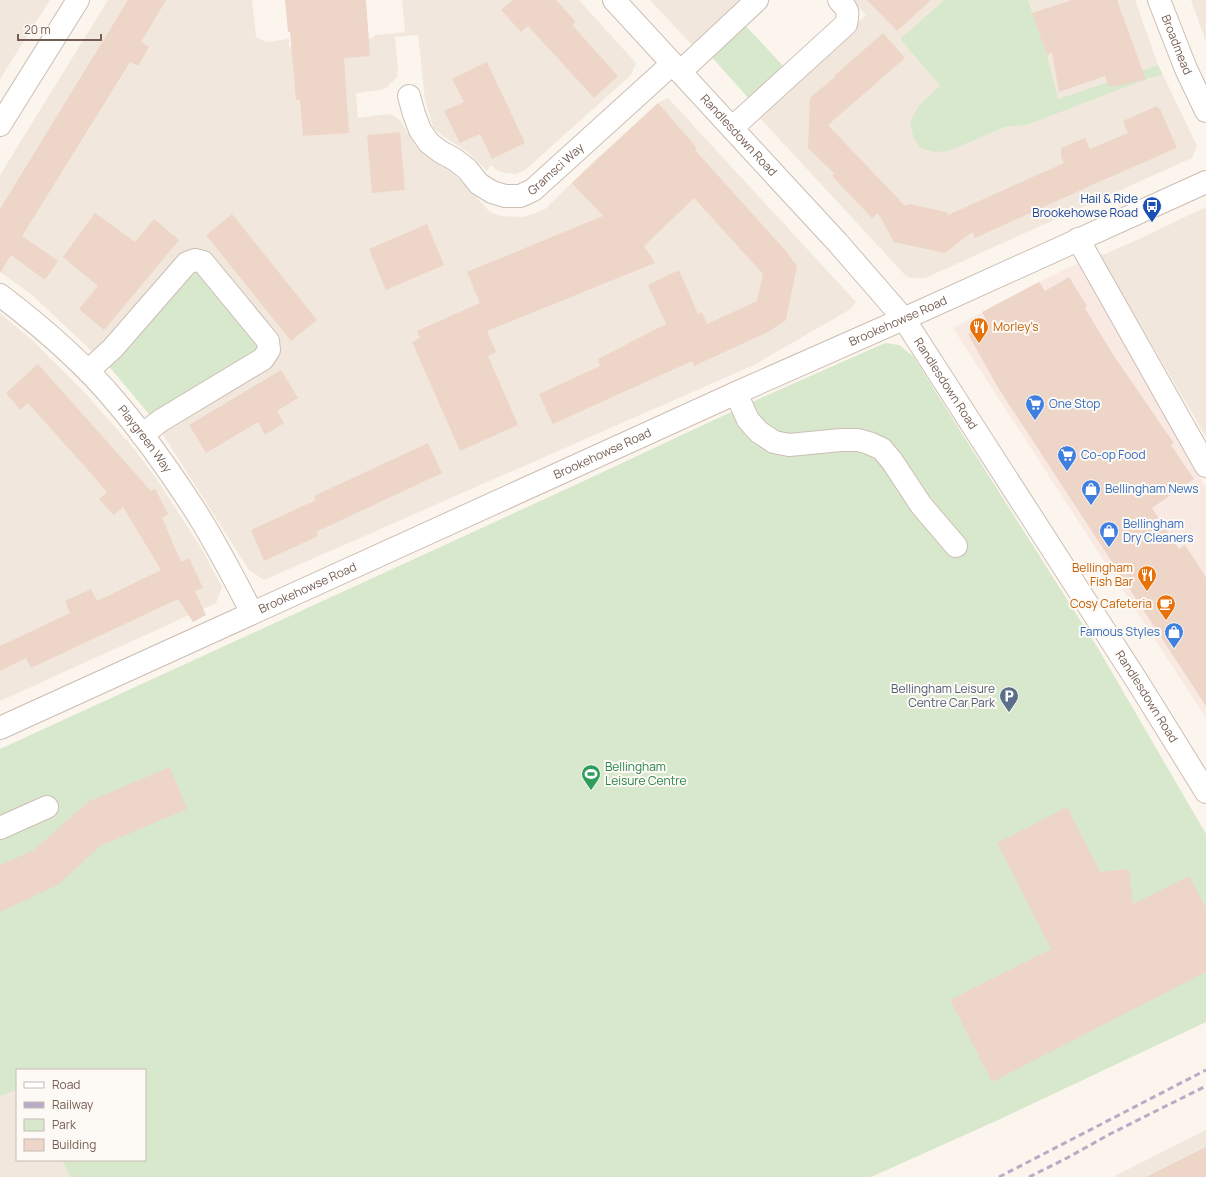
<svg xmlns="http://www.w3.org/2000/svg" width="1206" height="1177" viewBox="0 0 1206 1177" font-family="Manrope,sans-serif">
<rect width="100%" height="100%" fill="#fbf5ed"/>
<!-- residential -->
<g fill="#f2e7dc">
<polygon points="0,0 50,0 0,79"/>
<polygon points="108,0 252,0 256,37 266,42 289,39 289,47 373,38 375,35 405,32 402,0 579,0 636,63 631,75 525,170 516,174 505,173 498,171 491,165 487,171 469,153 440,134 433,127 425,100 418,35 395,37 398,69 397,77 386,88 380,90 356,93 358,118 388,114 394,116 400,120 414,143 422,152 429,158 447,169 459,179 490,212 501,216 522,217 533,214 545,209 593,162 658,103 668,98 856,302 849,310 754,365 264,580 249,570 160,430 273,362 97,356 30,293 0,272 0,175"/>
<polygon points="650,0 744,0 693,46"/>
<polygon points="852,0 944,0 900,39 940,86 919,105 949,151 1005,127 1027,125 1147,79 1163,75 1197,146 1192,158 925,278 912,278 906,276 759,117 866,15"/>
<polygon points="1028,0 1135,0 1158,65 1058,99 1047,55"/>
<polygon points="1191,0 1206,0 1206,42"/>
<polygon points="1206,207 1206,437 1100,256 1139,239"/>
<polygon points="0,313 33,341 83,391 131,445 156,478 203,551 222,587 216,603 0,701"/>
<polygon points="17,1090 17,1160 62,1160 70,1177 0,1177 0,1096"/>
<polygon points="1206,1130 1206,1177 1113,1177 1168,1149"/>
</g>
<!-- commercial -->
<polygon fill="#f9e9e3" points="1078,263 1206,488 1206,718 953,328 1039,282"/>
<!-- green -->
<g fill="#d8e8cd">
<polygon points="944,0 1028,0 1047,55 1058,99 1158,65 1163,75 1147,79 1027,125 1005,127 949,151 935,152 920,148 913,136 910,122 919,105 940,86 900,39"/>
<polygon points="742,22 786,69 751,101 708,53"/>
<polygon points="195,266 261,348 153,419 107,364"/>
<polygon points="885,343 899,345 913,356 1099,650 1206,834 1206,1022 996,1121 871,1177 70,1177 62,1160 145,1160 145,1070 17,1070 17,1090 0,1096 0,749 573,486 763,397"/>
</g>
<!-- building -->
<g fill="#edd6c8">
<polygon points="128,0 166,0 141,42 149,47 138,66 130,62 22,236 58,261 45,280 11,255 0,273 0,209"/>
<polygon points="285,0 366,0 370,56 344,58 349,133 303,136 300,100 296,100 290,32 288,32"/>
<polygon points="513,0 556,0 576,22 572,25 618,76 594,98 528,26 521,32 501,10"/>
<polygon points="867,0 931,0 897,31"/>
<polygon points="1072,0 1117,0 1146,80 1109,87 1105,76 1059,92 1052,53 1047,55 1032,13"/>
<polygon points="883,33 905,58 828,125 905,206 909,204 946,212 948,215 1064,163 1061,157 1061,148 1085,138 1090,149 1128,133 1123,121 1157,106 1159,109 1160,109 1177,148 1103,180 975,238 972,232 945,253 894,242 878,213 872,218 832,176 834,173 808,148 810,98 835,77 834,76"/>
<polygon points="487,62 525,143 492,159 480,134 460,143 444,111 464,102 452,79"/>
<polygon points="658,103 697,148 695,150 785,250 797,266 786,320 768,332 694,366 692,361 553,424 539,394 600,366 598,359 666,324 648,285 679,270 698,314 702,312 707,324 757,301 763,274 694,198 644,246 655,263 487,331 496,352 488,356 518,425 460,451 412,342 420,338 417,331 480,303 467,272 603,216 572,183"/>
<polygon points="400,132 405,190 372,193 367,135"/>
<polygon points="95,213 135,242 154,219 179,240 104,330 79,309 98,286 63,257"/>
<polygon points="232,214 317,320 291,341 206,235"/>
<polygon points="427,224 444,265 386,290 369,249"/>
<polygon points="1069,277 1087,306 1085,308 1112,353 1162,426 1174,443 1171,445 1194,479 1152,508 1179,549 1185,545 1206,577 1206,706 997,386 968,334 988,323 982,312 1039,282 1045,291"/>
<polygon points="38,364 151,491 155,489 168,514 162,518 181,562 189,558 203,588 195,591 206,615 193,622 178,599 31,668 26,658 0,671 0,646 70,613 65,601 91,589 97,601 161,570 123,507 114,515 99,499 107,492 87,469 28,403 20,410 6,393"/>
<polygon points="281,370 298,398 277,411 284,423 265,435 258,422 206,453 189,425"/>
<polygon points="428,443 442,473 316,532 318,536 264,561 251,530 316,500 314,496"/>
<polygon points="170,767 187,809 100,846 58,885 0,912 0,865 34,850 89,801"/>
<polygon points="1067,807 1100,872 1129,869 1133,904 1189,876 1206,908 1206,972 992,1082 950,1000 1051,949 997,843"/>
<polygon points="1206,1147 1206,1177 1146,1177"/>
</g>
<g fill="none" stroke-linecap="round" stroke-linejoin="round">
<defs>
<g id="minor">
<path id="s1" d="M614,0L776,176L838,243L904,319L1139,684L1206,792"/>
<path id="s2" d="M1159,0L1186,69L1206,111"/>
<polyline points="680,72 757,0"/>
<path id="s3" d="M409,96L414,114L420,130L429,143L441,152L454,159L467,169L479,184L492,192L505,196H520L533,190L672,64"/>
<polyline points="0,125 78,0"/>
<path d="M732,128L846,24C849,11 848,10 839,0"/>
<polyline points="1078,239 1206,466"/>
<path id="s4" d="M0,295C42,327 83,362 116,402C146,437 173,476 198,515C218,547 235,580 252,613"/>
<polyline points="88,371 113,348 187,263 195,260 203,262 268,341 269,350 263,359 160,421 142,435"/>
<polyline points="736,393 748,420 759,432 774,442 789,445 841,440 858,440 869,443 882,449 892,461 921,505 956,546"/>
<path id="s5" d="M0,728L736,393L919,312L1206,182"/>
<polyline points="0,828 47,807"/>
</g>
</defs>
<!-- minor casing -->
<use href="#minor" stroke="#ccbeb4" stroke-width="24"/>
<!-- minor -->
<use href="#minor" stroke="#fff" stroke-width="22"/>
<!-- rail -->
<g stroke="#b8abc5" stroke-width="3" stroke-dasharray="6 4" stroke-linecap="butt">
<polyline points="999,1177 1206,1070"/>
<polyline points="1029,1177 1067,1158 1110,1134 1206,1086"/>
</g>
</g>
<!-- icons -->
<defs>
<symbol id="bus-pin" viewBox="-11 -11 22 30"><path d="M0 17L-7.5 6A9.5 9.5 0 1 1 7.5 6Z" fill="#1a4fb4" stroke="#fdf9f4"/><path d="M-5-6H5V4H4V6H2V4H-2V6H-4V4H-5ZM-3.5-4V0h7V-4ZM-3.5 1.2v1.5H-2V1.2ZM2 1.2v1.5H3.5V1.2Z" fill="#fff"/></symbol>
<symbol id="restaurant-pin" viewBox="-11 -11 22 30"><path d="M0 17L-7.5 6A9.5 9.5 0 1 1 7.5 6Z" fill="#e8710a" stroke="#fdf9f4"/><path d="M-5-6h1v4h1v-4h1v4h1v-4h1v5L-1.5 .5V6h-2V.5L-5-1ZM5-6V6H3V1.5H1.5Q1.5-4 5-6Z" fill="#fff"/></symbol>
<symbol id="supermarket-pin" viewBox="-11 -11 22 30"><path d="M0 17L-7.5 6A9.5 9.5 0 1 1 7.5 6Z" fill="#3f7fe0" stroke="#fdf9f4"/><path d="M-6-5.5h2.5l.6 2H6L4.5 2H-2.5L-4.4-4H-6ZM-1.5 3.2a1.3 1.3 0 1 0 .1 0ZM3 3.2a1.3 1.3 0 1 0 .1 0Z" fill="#fff"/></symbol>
<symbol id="shop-pin" viewBox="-11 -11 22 30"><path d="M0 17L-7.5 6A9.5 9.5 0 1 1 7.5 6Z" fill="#3f7fe0" stroke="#fdf9f4"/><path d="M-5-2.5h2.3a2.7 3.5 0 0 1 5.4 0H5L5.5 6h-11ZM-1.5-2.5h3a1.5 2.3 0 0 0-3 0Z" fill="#fff"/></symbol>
<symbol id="cafe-pin" viewBox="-11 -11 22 30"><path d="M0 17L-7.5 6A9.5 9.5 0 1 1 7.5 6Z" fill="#e8710a" stroke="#fdf9f4"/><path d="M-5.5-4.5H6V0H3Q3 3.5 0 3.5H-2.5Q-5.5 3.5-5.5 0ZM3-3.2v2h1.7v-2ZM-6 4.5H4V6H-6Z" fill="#fff"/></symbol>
<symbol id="parking-pin" viewBox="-11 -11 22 30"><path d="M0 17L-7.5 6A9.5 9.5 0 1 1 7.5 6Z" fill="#5c6f8a" stroke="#fdf9f4"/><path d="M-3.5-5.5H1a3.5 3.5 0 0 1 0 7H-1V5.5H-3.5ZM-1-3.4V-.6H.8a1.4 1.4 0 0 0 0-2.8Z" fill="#fff"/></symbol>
<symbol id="stadium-pin" viewBox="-11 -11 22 30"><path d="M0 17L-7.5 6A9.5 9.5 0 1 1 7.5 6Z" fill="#2e9e5b" stroke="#fdf9f4"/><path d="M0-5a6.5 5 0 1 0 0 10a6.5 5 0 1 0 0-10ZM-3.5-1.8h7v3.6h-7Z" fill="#fff"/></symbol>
</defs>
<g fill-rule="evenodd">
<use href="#bus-pin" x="1141" y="195" width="22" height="30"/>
<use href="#restaurant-pin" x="968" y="316" width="22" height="30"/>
<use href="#supermarket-pin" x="1024" y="393" width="22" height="30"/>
<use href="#supermarket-pin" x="1056" y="444" width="22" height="30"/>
<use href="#shop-pin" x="1080" y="478" width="22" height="30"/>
<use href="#shop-pin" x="1098" y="520" width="22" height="30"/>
<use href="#restaurant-pin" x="1136" y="564" width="22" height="30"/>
<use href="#cafe-pin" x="1155" y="593" width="22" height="30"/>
<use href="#shop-pin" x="1163" y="621" width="22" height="30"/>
<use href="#parking-pin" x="998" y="685" width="22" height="30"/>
<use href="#stadium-pin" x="580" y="763" width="22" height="30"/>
</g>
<g text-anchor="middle" stroke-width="4" stroke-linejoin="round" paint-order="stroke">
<!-- street labels -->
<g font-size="12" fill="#745d52" stroke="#fdf9f4">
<text dy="4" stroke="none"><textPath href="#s2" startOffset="48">Broadmead</textPath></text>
<text dy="4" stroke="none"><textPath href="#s1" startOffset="184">Randlesdown Road</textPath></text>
<text dy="4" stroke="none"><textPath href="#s3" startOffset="206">Gramsci Way</textPath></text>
<text dy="4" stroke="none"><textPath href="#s5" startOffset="986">Brookehowse Road</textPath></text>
<text dy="4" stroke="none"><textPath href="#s1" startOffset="508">Randlesdown Road</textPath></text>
<text dy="4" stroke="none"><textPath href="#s4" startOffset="205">Playgreen Way</textPath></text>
<text dy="4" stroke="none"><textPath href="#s5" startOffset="662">Brookehowse Road</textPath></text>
<text dy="4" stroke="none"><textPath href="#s5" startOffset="338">Brookehowse Road</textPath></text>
<text dy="4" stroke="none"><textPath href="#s1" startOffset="880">Randlesdown Road</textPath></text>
</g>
<!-- transit labels -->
<g font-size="12" fill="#164399" stroke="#fdf9f4" text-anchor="end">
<text x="1138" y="203">Hail &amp; Ride<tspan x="1138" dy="14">Brookehowse Road</tspan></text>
</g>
<!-- food labels -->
<g font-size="12" fill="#c56008" stroke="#fdf9f4" text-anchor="end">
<text x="993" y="331" text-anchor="start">Morley's</text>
<text x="1133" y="572">Bellingham<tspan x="1133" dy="14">Fish Bar</tspan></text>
<text x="1152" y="608">Cosy Cafeteria</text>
</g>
<!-- shop labels -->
<g font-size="12" fill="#366cbe" stroke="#fdf9f4" text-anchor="start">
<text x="1049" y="408">One Stop</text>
<text x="1081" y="459">Co-op Food</text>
<text x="1105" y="493">Bellingham News</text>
<text x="1123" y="528">Bellingham<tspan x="1123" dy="14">Dry Cleaners</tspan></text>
<text x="1160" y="636" text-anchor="end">Famous Styles</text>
</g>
<!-- service labels -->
<g font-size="12" fill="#4e5e75" stroke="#fdf9f4" text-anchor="end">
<text x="995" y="693">Bellingham Leisure<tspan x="995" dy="14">Centre Car Park</tspan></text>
</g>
<!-- leisure labels -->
<g font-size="12" fill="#27864d" stroke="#fdf9f4" text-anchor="start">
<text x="605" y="771">Bellingham<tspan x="605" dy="14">Leisure Centre</tspan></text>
</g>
</g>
<!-- legend -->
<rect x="16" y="1069" width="130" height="92" fill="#fdf9f4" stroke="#c6bbb3"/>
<rect x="24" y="1082" width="20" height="6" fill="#ffffff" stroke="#c6bbb3"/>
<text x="52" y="1089" font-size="12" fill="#745d52">Road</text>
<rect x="24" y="1102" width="20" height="6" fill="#b8abc5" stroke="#c6bbb3"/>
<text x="52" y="1109" font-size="12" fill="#745d52">Railway</text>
<rect x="24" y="1119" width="20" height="12" fill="#d8e8cd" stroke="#c6bbb3"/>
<text x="52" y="1129" font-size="12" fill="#745d52">Park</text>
<rect x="24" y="1139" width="20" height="12" fill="#edd6c8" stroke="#c6bbb3"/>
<text x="52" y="1149" font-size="12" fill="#745d52">Building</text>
<!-- scale -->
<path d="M18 34v6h83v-6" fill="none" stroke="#745d52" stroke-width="2"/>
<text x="24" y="34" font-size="12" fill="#745d52" stroke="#fdf9f4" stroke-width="3" paint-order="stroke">20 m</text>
</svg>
